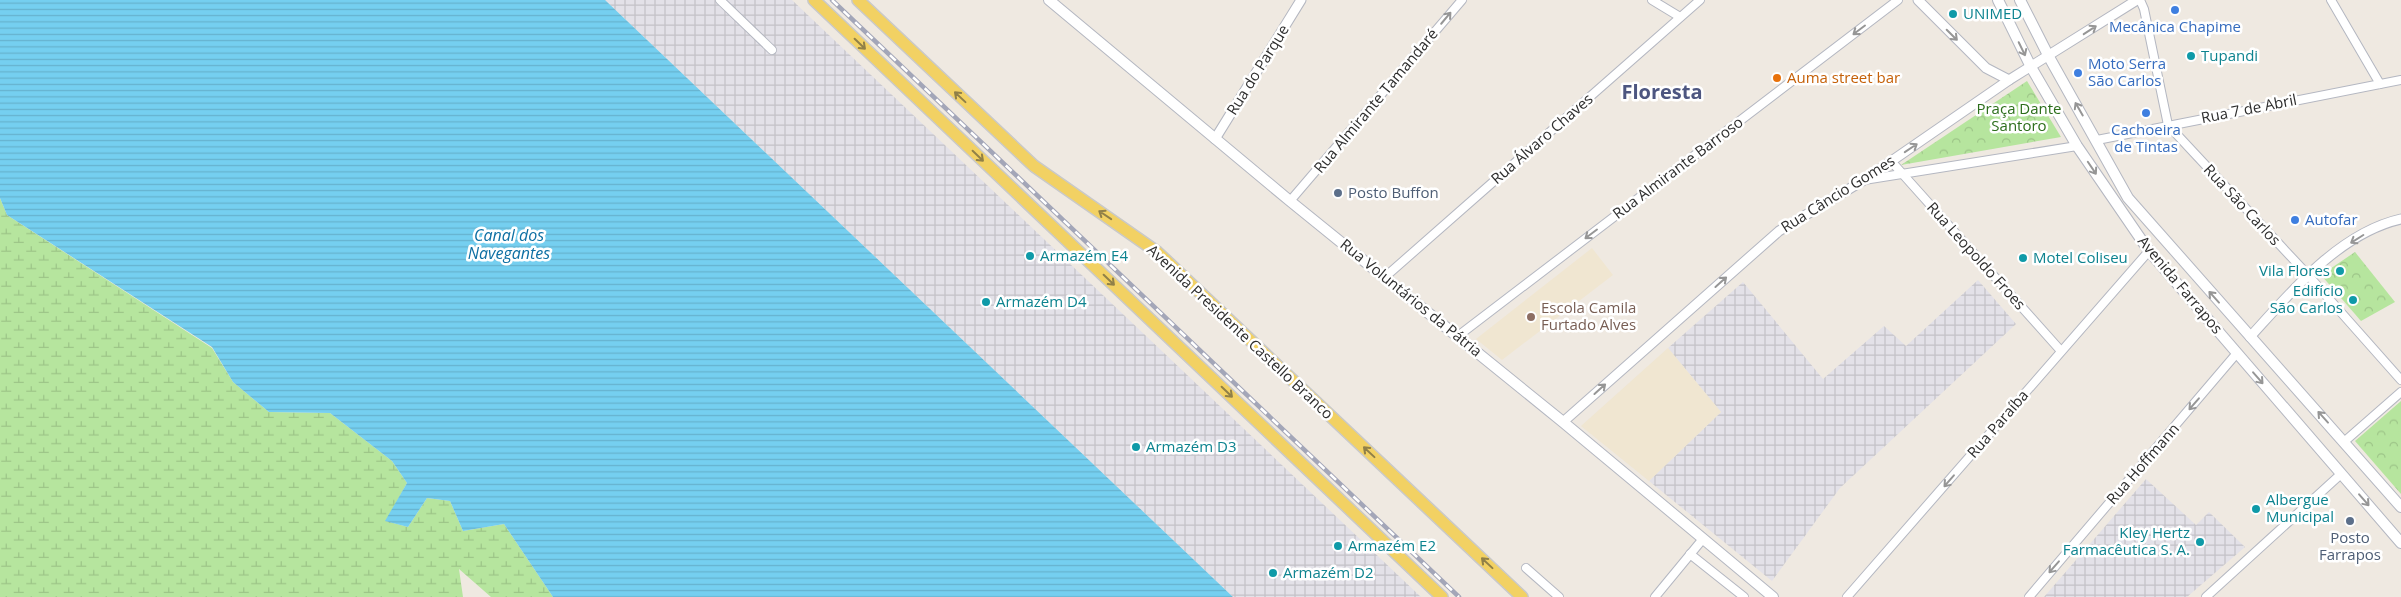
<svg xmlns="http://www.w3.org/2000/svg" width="2401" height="597" viewBox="0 0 2401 597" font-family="'Open Sans',sans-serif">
<defs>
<pattern id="industrial-grid" width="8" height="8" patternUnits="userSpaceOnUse" patternTransform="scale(1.25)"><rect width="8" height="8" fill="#e3e1e8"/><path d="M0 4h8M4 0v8" fill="none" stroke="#c3c1c7"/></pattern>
<pattern id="wetland-marsh" width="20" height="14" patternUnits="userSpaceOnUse" patternTransform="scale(1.25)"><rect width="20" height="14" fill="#b6e59e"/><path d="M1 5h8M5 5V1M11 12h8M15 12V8" fill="none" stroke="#9dc588"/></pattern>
<pattern id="park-crowns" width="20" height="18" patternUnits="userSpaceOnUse" patternTransform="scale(1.25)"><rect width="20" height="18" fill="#b6e59e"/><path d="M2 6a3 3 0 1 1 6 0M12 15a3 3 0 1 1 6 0" fill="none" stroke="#9dc588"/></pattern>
<pattern id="water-rules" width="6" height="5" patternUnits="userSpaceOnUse" patternTransform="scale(1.25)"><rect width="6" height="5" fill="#75cff0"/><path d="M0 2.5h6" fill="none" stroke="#66b2ce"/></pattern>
</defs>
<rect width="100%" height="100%" fill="#efe9e1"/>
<!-- industrial -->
<g fill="url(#industrial-grid)">
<polygon points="605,0 792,0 1421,597 1233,597"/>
<polygon points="1978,280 2016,324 1840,488 1772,581 1649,481 1721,412 1668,348 1743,282 1823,379 1884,326 1906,346"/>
<polygon points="2146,479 2196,525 2209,512 2245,547 2187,597 2044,597"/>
</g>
<!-- education -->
<g fill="#f0e6d1">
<polygon points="1592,248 1613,275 1502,360 1476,339"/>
<polygon points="1668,348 1721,412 1649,481 1581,426"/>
</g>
<!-- wetland -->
<polygon fill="url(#wetland-marsh)" points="0,198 7,215 212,348 233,382 269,412 330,413 392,461 407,483 386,521 408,527 427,498 450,501 463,531 504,524 553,597 491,597 459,569 463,597 0,597"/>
<!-- park -->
<g fill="url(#park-crowns)">
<polygon points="2027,81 2061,137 1901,165"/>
<polygon points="2355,252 2395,302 2361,321 2321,275"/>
<polygon points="2401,401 2401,494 2355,441"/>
</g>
<!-- water -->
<polygon fill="url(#water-rules)" points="0,0 605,0 1233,597 553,597 504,524 463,531 450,501 427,498 408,527 385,521 407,483 392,461 330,413 269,412 233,382 212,347 7,215 0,198"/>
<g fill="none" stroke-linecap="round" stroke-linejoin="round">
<defs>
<g id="minor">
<polyline points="720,0 772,50"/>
<polyline points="1652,0 1680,17"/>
<polyline points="2140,0 2144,9 2168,125 2307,274 2401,380"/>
<polyline points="2331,0 2380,84"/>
<polyline points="2097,140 2401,80"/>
<polyline points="1891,161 2061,351"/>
<polyline points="1864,180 2077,146"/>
<polyline points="1290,201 1462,0"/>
<polyline points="1385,277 1700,0"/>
<polyline points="1458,336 1898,0"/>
<polyline points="2345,441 2401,392"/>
<polyline points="1690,554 1744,597"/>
<polyline points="1526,568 1559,597"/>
<polyline points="1655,597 1702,540"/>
<polyline points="1847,597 2149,251"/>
<polyline points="2029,597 2237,353"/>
<polyline points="2206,597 2341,474"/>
</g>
<g id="tertiary">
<polyline points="1918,0 1986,68 2009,80"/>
<polyline points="1215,139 1301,0"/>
<path d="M2250,337C2291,292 2339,233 2401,219"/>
<polyline points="1563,422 1779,231 1864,180 2009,80 2137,0"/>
</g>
<g id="secondary">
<polyline points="1049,0 1290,201 1563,422 1773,597"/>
<polyline points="1998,0 2031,67 2077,146 2149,251 2401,543"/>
<polyline points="2020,0 2049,57 2128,198 2401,507"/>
</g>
<g id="primary">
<polyline points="814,0 1442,597"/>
<polyline points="858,0 1034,166 1157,252 1522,597"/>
</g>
</defs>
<!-- minor casing -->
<use href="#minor" stroke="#b4b7c1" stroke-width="10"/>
<!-- tertiary casing -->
<use href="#tertiary" stroke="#b4b7c1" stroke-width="11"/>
<!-- secondary casing -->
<use href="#secondary" stroke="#b4b7c1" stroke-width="12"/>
<!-- primary casing -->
<use href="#primary" stroke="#c9c9c9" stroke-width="14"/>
<!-- minor -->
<use href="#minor" stroke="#fff" stroke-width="8"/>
<!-- tertiary -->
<use href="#tertiary" stroke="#fff" stroke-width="9"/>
<!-- secondary -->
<use href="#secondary" stroke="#fff" stroke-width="10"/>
<!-- primary -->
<use href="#primary" stroke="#f2d163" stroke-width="11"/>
<defs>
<polyline id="rail" points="832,0 1459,597"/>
</defs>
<!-- rail casing -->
<use href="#rail" stroke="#a3a6b8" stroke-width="4.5"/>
<!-- rail -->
<use href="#rail" stroke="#fff" stroke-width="2.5" stroke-dasharray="8" stroke-linecap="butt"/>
</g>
<!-- one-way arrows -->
<defs><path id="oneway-shaft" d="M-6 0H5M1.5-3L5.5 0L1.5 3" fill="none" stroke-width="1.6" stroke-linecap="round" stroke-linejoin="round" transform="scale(1.25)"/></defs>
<g stroke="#969696">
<use href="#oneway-shaft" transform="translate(1446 18) rotate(-50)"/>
<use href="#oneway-shaft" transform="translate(1859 30) rotate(143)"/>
<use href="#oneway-shaft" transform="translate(2090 30) rotate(-33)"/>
<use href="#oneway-shaft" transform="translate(1952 35) rotate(45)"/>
<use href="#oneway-shaft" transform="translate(2022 49) rotate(64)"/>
<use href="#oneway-shaft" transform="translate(2079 109) rotate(-120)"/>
<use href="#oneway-shaft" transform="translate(1911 148) rotate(-34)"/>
<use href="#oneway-shaft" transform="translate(2092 168) rotate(56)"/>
<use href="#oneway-shaft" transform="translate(1591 234) rotate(143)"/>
<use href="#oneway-shaft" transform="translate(2357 239) rotate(148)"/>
<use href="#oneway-shaft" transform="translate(1721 282) rotate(-42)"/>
<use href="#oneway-shaft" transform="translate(2214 297) rotate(-132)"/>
<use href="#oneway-shaft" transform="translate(2258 378) rotate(49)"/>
<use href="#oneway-shaft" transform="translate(1600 389) rotate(-42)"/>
<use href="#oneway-shaft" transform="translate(2194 404) rotate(131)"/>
<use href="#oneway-shaft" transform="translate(2323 417) rotate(-132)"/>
<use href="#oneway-shaft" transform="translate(1949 481) rotate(131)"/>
<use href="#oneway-shaft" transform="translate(2364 500) rotate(49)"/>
<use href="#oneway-shaft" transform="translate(2054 567) rotate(131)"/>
</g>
<g stroke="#908048">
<use href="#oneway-shaft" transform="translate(860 44) rotate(44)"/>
<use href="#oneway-shaft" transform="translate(960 97) rotate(-137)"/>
<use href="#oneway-shaft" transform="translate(978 156) rotate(44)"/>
<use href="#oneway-shaft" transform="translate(1105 215) rotate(-146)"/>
<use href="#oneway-shaft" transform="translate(1109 280) rotate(44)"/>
<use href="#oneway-shaft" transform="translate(1227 392) rotate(44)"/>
<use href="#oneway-shaft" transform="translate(1369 452) rotate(-137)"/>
<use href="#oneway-shaft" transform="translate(1487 563) rotate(-137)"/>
</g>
<!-- markers -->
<g fill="#3f7fe0" stroke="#fff" stroke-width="2">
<circle cx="2175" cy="10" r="5"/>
<circle cx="2078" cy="73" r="5"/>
<circle cx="2146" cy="113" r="5"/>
<circle cx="2295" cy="220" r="5"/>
</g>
<g fill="#0f9aa8" stroke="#fff" stroke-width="2">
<circle cx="1953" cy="14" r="5"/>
<circle cx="2191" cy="56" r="5"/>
<circle cx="1030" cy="256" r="5"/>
<circle cx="2023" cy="258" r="5"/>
<circle cx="2340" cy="271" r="5"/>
<circle cx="2353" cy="300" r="5"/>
<circle cx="986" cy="302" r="5"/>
<circle cx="1136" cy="447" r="5"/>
<circle cx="2256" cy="509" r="5"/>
<circle cx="2200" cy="542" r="5"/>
<circle cx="1338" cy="546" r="5"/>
<circle cx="1273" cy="573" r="5"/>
</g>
<circle fill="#e8710a" stroke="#fff" stroke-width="2" cx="1777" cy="78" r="5"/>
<g fill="#5c6f8a" stroke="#fff" stroke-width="2">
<circle cx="1338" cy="193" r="5"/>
<circle cx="2350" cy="521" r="5"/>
</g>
<circle fill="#8d6e63" stroke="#fff" stroke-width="2" cx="1531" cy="317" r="5"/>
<g text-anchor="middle" stroke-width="5" stroke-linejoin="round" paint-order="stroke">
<!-- culture labels -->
<g font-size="15" fill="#0d838f" stroke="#fff" text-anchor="start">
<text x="1963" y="19">UNIMED</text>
<text x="2201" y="61">Tupandi</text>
<text x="1040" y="261">Armazém E4</text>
<text x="2033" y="263">Motel Coliseu</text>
<text x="2330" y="276" text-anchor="end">Vila Flores</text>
<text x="2343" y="296" text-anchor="end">Edifício<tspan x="2343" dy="17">São Carlos</tspan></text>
<text x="996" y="307">Armazém D4</text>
<text x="1146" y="452">Armazém D3</text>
<text x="2266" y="505">Albergue<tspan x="2266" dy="17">Municipal</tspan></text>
<text x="2190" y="538" text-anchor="end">Kley Hertz<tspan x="2190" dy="17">Farmacêutica S. A.</tspan></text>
<text x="1348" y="551">Armazém E2</text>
<text x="1283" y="578">Armazém D2</text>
</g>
<!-- shop labels -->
<g font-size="15" fill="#366cbe" stroke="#fff">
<text x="2175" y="32">Mecânica Chapime</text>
<text x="2088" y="69" text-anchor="start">Moto Serra<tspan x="2088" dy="17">São Carlos</tspan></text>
<text x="2146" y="135">Cachoeira<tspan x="2146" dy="17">de Tintas</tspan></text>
<text x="2305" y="225" text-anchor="start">Autofar</text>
</g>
<!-- street labels -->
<g font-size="15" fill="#2e2e2e" stroke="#fff">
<text transform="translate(1258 70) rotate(-58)" y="5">Rua do Parque</text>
<text transform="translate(1376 101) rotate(-50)" y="5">Rua Almirante Tamandaré</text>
<text transform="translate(2249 109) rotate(-11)" y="5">Rua 7 de Abril</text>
<text transform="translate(1542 139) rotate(-41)" y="5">Rua Álvaro Chaves</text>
<text transform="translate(1678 168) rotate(-37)" y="5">Rua Almirante Barroso</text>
<text transform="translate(1838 194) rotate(-32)" y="5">Rua Câncio Gomes</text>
<text transform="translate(2242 205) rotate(47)" y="5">Rua São Carlos</text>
<text transform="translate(1976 256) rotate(48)" y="5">Rua Leopoldo Froes</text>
<text transform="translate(2180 285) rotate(50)" y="5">Avenida Farrapos</text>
<text transform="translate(1411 298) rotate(39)" y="5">Rua Voluntários da Pátria</text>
<text transform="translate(1240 332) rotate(43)" y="5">Avenida Presidente Castello Branco</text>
<text transform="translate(1998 424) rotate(-49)" y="5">Rua Paraíba</text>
<text transform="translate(2143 464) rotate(-49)" y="5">Rua Hoffmann</text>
</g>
<!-- food labels -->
<g font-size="15" fill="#c56008" stroke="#fff" text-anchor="start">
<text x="1787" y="83">Auma street bar</text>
</g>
<!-- park labels -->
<g font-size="15" fill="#2c6e1b" stroke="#fff">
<text x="2019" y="114">Praça Dante<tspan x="2019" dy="17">Santoro</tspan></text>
</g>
<!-- service labels -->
<g font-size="15" fill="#4e5e75" stroke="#fff" text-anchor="start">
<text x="1348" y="198">Posto Buffon</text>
<text x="2350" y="543" text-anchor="middle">Posto<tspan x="2350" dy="17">Farrapos</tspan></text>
</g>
<!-- education labels -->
<g font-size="15" fill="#785e54" stroke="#fff" text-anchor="start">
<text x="1541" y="313">Escola Camila<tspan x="1541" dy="17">Furtado Alves</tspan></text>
</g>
<!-- water labels -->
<g font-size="16" font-style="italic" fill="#0d6fa3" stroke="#fff">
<text x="509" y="241">Canal dos<tspan x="509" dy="18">Navegantes</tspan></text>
</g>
<!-- district labels -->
<g font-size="20" font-weight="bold" fill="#4d5680" stroke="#fff">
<text x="1662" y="99">Floresta</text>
</g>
</g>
</svg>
